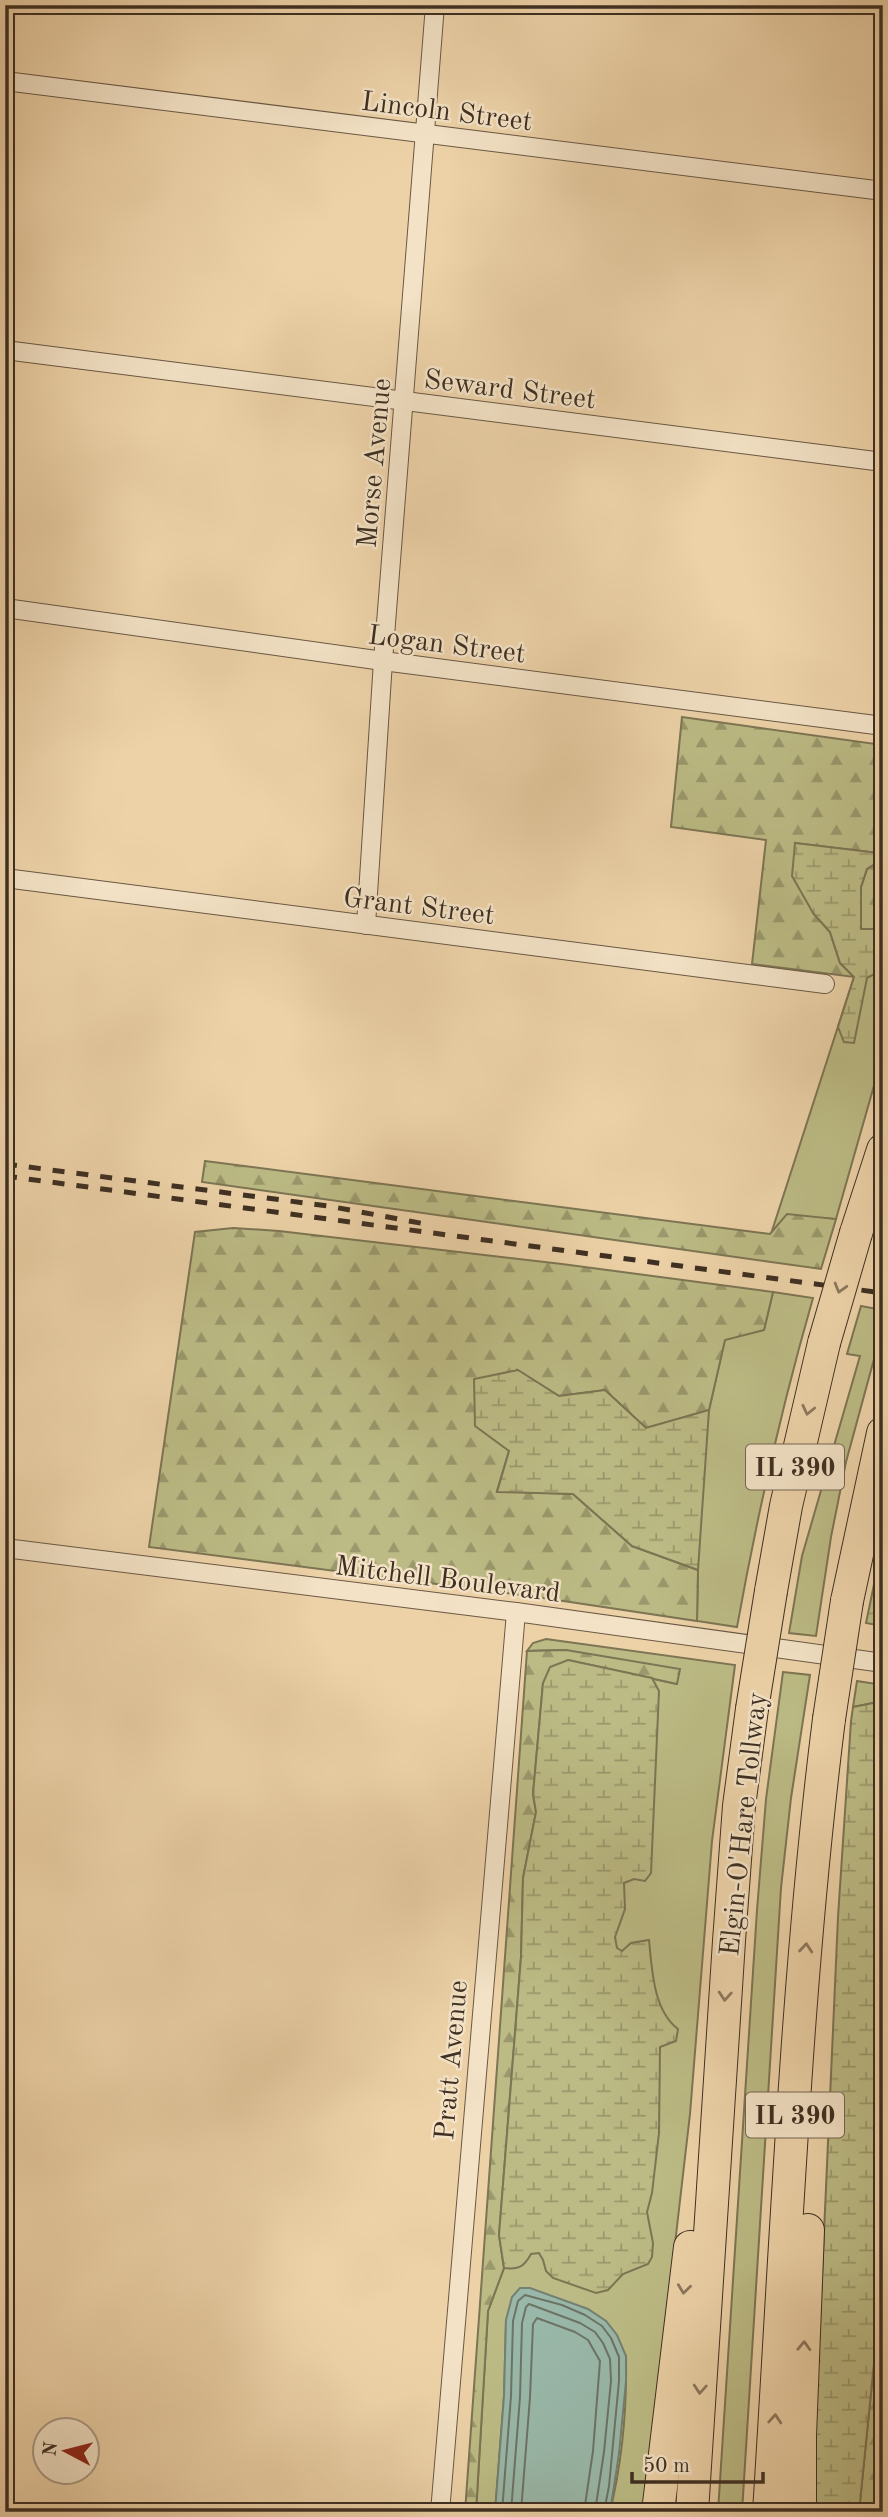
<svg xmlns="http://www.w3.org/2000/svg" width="888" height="2517" viewBox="0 0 888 2517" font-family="'Old Standard TT',serif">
<defs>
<pattern id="forest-firs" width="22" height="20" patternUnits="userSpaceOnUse" patternTransform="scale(1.75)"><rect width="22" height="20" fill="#bcbb85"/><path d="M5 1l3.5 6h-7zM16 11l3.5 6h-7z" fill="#9a986c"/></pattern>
<pattern id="wetland-marsh" width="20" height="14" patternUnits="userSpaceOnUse" patternTransform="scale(1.75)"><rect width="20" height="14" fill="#bcbb85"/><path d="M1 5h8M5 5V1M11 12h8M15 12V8" fill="none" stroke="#9a986c"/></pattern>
</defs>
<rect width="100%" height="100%" fill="#edd2a8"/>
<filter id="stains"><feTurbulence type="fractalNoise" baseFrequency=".00286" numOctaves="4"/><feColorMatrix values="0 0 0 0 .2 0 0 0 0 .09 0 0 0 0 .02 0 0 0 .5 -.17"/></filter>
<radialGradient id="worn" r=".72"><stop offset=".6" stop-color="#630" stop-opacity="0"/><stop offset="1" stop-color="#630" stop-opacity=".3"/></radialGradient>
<!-- green -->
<g fill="#bcbb85" stroke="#7d7554" stroke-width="2">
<polygon points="883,809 883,864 878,862 861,887 861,929 874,929 883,915 883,1054 836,1219 820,1218 771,1234 854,977 840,963 813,913 878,853"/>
<path d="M773,1292L813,1298C782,1406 757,1516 737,1627L697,1621L698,1570L632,1546L573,1494L497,1492L475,1426L518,1370L559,1396L605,1390L647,1428L709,1410L725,1339L764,1330Z"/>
<polygon points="861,1306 883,1310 883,1326 846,1462 831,1537 816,1636 789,1633 802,1556 860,1356 847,1354"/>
<path d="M546,1639L735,1665L712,1841L690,2114L644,2512H610C622,2462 627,2407 626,2356L506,2320L504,2396L495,2512H476L488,2311L504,2268L499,2235L533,1794L568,1660L677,1684L566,1650L527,1651L533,1643Z"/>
<polygon points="783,1672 810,1675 791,1798 781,1888 742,2512 718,2512 757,1910 766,1799"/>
<polygon points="857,1681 883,1685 883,1701 853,1707"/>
</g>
<!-- forest -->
<g fill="url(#forest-firs)" stroke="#7d7554" stroke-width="2">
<polygon points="682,717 883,745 883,809 878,853 795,843 813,913 830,932 840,963 854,977 752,964 766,840 671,827"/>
<polygon points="878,862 883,864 883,915 874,929 861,930 861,887 867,869"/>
<polygon points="205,1161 770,1234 787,1214 836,1219 821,1269 202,1182"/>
<polygon points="233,1228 279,1231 562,1264 773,1292 764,1330 725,1340 709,1410 646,1428 605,1390 559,1396 517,1370 509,1451 497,1491 573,1494 632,1546 698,1570 697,1621 530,1596 149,1547 195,1232"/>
<polygon points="566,1650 680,1669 677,1684 568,1660 543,1683 533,1794 536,1812 523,1878 521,1957 499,2235 504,2268 488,2311 476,2512 465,2512 527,1651"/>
<polygon points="883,2274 883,2512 859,2512"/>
</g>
<!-- wetland -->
<g fill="url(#wetland-marsh)" stroke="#7d7554" stroke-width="2">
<polygon points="883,809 883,864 878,862 867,869 861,887 861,929 874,929 883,915 883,963 880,971 867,978 854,1043 844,1042 838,1027 854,977 840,963 830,932 813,913 792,876 795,843 878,853"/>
<polygon points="518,1370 559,1396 605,1390 646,1428 709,1410 698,1570 632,1546 573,1494 497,1492 509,1451 475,1426 474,1379"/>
<polygon points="883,1541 883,1626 866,1623"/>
<path d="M568,1660L652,1678L659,1691L651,1873L645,1881L634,1879L624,1883L625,1909L615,1937L617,1948L622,1951L631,1943L649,1940C652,1969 653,2010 678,2029L676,2041L660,2047L659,2133L652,2193L647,2212L653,2243L652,2257L648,2264L623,2274L608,2290L596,2293L553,2278L546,2271L543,2260L539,2253L531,2254C524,2267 518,2270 504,2268L499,2235L521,1957L523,1878L536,1812L533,1794L543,1683L550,1667Z"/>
<polygon points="883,1701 883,2274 859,2512 816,2512 815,2436 838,1917 851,1721 853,1707"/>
</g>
<!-- water -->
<polygon fill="#99b8a9" stroke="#758173" stroke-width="2" points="520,2288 530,2288 588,2309 606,2321 617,2335 626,2356 626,2381 619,2454 610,2512 495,2512 504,2396 506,2320 512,2297"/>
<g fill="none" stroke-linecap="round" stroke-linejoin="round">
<!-- shore -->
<g stroke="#6c7466" stroke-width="2">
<polyline points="502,2512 511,2396 513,2321 518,2301 525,2295 562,2305 585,2315 602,2326 611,2338 619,2357 619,2381 609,2486 604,2512"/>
<polyline points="511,2512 520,2397 522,2323 526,2307 529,2304 580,2323 595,2332 603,2343 610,2359 611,2381 604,2452 595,2512"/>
<polyline points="521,2512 530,2397 533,2324 537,2318 575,2332 588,2340 600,2361 593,2451 584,2512"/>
</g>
<defs>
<g id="street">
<polyline points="5,81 883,191"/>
<polyline points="5,350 883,462"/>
<polyline points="5,608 383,661 883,726"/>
<polyline points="5,878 825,984"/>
<polyline points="366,925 383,661 435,5"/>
<polyline points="5,1548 516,1612 883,1663"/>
<polyline points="440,2512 516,1612"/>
</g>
<g id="highway">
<polyline points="856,1233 883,1150"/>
<polyline points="771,1591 786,1506 824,1343"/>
<polyline points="847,1601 883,1433"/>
<polyline points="658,2512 690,2247"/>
<polyline points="692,2512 729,1941 739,1806 752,1709"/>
<path d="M769,2512C786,2248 796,1981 829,1719"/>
<polyline points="800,2512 800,2436 808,2230"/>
</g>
</defs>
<!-- street casing -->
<use href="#street" stroke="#6a5844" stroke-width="20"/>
<!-- highway casing -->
<use href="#highway" stroke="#3e2f22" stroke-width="34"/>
<!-- street -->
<use href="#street" stroke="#f3e2c6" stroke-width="18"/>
<!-- highway -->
<use href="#highway" stroke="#edd2a8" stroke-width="32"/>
<!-- rail -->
<g stroke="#3e2f22" stroke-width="5" stroke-dasharray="12 12" stroke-linecap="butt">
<polyline points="5,1164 328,1206 431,1225"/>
<polyline points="5,1176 883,1293"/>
</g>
<defs>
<g id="highway-bridge">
<polyline points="824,1343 856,1233"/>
<polyline points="752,1709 771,1591"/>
<polyline points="829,1719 847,1601"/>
</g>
</defs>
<!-- highway-bridge casing -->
<use href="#highway-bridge" stroke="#3e2f22" stroke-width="34" stroke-linecap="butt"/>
<!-- highway-bridge -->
<use href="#highway-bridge" stroke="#edd2a8" stroke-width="32"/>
</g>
<!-- one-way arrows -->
<defs><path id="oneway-chevron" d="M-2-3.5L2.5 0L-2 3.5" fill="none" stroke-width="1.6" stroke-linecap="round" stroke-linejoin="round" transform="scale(1.75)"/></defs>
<g stroke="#8d785e">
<use href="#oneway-chevron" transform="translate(840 1288) rotate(106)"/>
<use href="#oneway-chevron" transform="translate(808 1410) rotate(103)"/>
<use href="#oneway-chevron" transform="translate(806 1948) rotate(-85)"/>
<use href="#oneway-chevron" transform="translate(725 1996) rotate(94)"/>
<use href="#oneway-chevron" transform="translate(684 2289) rotate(97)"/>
<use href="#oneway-chevron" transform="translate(804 2346) rotate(-88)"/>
<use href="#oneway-chevron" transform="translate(700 2389) rotate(94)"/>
<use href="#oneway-chevron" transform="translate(775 2419) rotate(-86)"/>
</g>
<g text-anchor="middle" stroke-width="5" stroke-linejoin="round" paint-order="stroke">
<!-- shield labels -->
<g fill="#f3e2c6" stroke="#746553" stroke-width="2">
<rect x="746" y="1444.5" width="98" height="45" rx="5"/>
<rect x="746" y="2092.5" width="98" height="45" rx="5"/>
</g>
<g font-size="26" font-weight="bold" fill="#3e2f22">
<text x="795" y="1476">IL 390</text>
<text x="795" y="2124">IL 390</text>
</g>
<!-- street labels -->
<g font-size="28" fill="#3e2f22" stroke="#f3e2c6">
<text transform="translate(447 110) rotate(7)" y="10">Lincoln Street</text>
<text transform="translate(510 388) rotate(7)" y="10">Seward Street</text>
<text transform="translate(373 463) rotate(-85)" y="10">Morse Avenue</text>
<text transform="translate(447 643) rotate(7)" y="10">Logan Street</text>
<text transform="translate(419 905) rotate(7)" y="10">Grant Street</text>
<text transform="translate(448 1578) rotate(7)" y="10">Mitchell Boulevard</text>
<text transform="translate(742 1824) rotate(-84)" y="10">Elgin-O'Hare Tollway</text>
<text transform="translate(450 2060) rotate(-85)" y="10">Pratt Avenue</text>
</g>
</g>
<!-- margin -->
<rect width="888" height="2517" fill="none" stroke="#edd2a8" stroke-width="28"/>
<rect x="7" y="7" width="874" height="2503" fill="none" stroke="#3e2f22" stroke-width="3.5"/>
<rect x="14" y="14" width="860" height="2489" fill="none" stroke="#3e2f22" stroke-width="2"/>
<!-- north arrow -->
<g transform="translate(66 2451) rotate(277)"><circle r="33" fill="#f3e2c6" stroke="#ab9a84" stroke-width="2"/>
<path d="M0-5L12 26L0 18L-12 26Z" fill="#8f2418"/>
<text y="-10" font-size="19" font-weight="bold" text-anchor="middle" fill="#3e2f22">N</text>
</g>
<!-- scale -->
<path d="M632 2472v10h131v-10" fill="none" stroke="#3e2f22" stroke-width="3.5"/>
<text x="643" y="2472" font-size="21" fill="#3e2f22" stroke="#f3e2c6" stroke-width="5" paint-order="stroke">50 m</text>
<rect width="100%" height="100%" filter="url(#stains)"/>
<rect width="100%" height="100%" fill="url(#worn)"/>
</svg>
